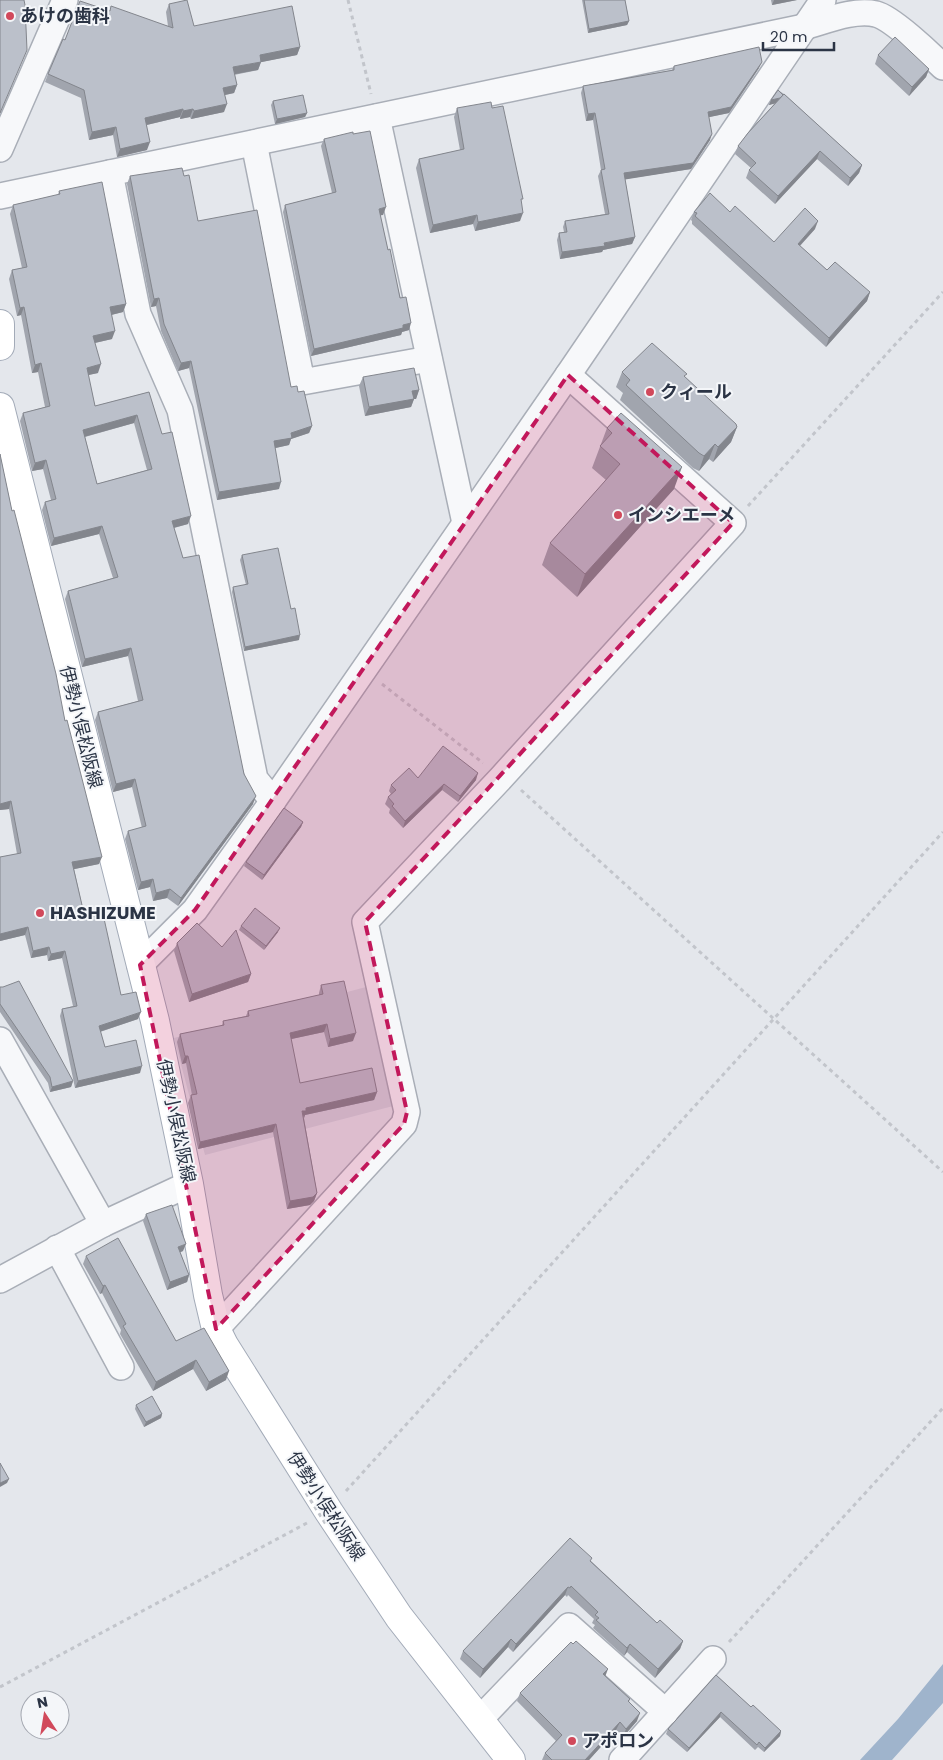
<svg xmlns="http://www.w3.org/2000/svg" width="943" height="1760" viewBox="0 0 943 1760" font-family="Poppins,'Noto Sans JP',sans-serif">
<rect width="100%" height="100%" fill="#e4e7ec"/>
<!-- built -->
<polygon fill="#d2d6de" points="366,987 397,1105 205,1155 174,1038"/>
<!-- water -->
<polygon fill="#9fb4cc" points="943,1664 943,1703 892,1760 860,1760 898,1719"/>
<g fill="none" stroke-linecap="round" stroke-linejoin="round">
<defs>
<g id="minor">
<polyline points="377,117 465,523"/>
<polyline points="254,143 302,382 429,359"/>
<polyline points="0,149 65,0"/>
<polyline points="110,173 138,314 180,410 255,779 273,801"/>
<path d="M0,196L804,27C826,21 853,9 876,14C892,18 930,54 943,67"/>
<polyline points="140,965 195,910 273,801 568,375 823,0"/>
<polyline points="0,1040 103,1224"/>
<polyline points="57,1248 121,1367"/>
<polyline points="0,1280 103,1224 189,1184"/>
<polyline points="216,1329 404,1124 407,1112 365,922 501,778 733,523 568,375"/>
<polyline points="480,1719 569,1626 666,1712"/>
<polyline points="622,1760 713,1659"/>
</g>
<g id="major">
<polyline points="0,324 0,346"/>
<polyline points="0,407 155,1021 189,1184 208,1295 216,1329 224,1345 329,1512 399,1617 511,1760"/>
</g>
</defs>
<!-- minor casing -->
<use href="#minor" stroke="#a9aeb7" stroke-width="28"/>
<!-- major casing -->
<use href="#major" stroke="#a3abb8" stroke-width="30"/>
<!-- path -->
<g stroke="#c2c5cb" stroke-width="3" stroke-dasharray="4 4" stroke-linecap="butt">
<polyline points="348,0 371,94"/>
<polyline points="748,506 943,292"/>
<polyline points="382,684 483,763"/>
<polyline points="521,790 943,1172"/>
<polyline points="346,1491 943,832"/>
<polyline points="729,1642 943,1408"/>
<polyline points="0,1687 307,1523"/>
</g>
<!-- minor -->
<use href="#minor" stroke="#f7f8fa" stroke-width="25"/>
<!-- major -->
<use href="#major" stroke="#fff" stroke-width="28"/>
<!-- path-bridge -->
<polyline stroke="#c2c5cb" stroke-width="3" stroke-dasharray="4 4" stroke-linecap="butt" points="306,1493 327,1526"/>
</g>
<!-- wall -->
<g fill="#a1a5ae" fill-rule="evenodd">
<polygon points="582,0 625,0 629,21 627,25 588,33"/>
<polygon points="771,0 797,0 772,5"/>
<polygon points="169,4 194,26 300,47 297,55 261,62 258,70 234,75 237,85 234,93 225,95 224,112 191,119 190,117 180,119 180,117 147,125 147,150 117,157 113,135 89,140 81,98 45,82 48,74 65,40 110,11 168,26 166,12"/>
<polygon points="878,55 929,69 926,77 909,96 875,64"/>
<polygon points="674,66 759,68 729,113 709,117 710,140 691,169 625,179 635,237 632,244 603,250 602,252 560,259 557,240 559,233 564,232 563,227 565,221 605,214 598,176 601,170 593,120 586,121 581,93 583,86 672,70"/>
<polygon points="778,90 784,94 862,165 859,173 848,186 817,159 775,204 746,178 749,170 751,168 735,154 738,146 748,133 775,103 769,105 771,100"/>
<polygon points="273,101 307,113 305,117 275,124 271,105"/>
<polygon points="457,108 492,108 521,203 520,221 475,231 473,224 430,233 416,168 419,159 460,150 454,117"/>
<polygon points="324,139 383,215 380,215 388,250 409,330 402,332 401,335 311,356 283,212 285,205 332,193 321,146"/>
<polygon points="130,176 184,176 198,221 291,387 298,392 312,426 309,433 291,439 289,445 275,448 279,489 217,500 189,368 178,371 161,331 156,306 151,307 127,184"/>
<path d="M59,191L126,304L123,312L111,315L112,339L95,343L98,373L88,375L95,406L149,392L188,524L174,528L253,804L178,906L167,898L153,901L150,887L138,890L125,839L128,831L142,828L132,787L113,792L95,720L98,712L138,701L128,656L82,667L65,599L68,591L113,578L99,534L51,546L42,510L45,502L51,500L43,469L32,471L20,421L23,413L45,407L38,372L32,373L21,315L17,316L9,279L12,270L22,268L10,214L13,205L58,195ZM134,423L147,470L97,484L85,437Z"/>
<polygon points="694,212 730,212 774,242 815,229 800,246 827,270 870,292 867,301 826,347 692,224 692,221 691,220"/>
<polygon points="622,372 685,377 737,427 731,442 713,462 709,459 699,471 693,468 620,400 623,393 616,387"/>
<polygon points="363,377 419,390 416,399 414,399 411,407 365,416 359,386"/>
<polygon points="607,428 674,489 577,597 542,565 550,543 606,480 592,468"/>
<polygon points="0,454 12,511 65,721 99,864 74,869 85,918 121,995 138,1019 100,1032 105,1047 140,1073 75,1088 60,1016 62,1009 73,1006 62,958 48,961 47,955 31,958 25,935 0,941 0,857 17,854 9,809 0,810"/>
<polygon points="242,555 291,609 299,640 244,651 232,592 233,587 246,585 240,560"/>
<polygon points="418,778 476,780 458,802 442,790 403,828 389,813 390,809 385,804 388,797 391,794 389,791 391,785"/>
<polygon points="303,822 301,827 262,880 244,866 246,862"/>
<polygon points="241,926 278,932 264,950 239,930"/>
<polygon points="177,943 251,974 248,982 189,1002 174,951"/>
<polygon points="321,985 353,1041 328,1047 324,1032 291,1039 300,1083 377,1092 374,1100 305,1115 304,1118 317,1193 314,1201 310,1205 287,1209 273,1132 198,1149 188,1103 191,1095 192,1095 186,1063 182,1064 177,1042 180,1034 222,1026 223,1021 246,1016 248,1011 319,995 319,993"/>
<polygon points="0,987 73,1081 71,1087 50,1092 48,1083 0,1012"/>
<polygon points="146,1214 183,1251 180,1252 189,1275 187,1282 167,1290 143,1221"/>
<polygon points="86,1256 176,1341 226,1380 206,1391 193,1369 153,1391 120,1334 121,1330 102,1293 100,1294 83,1264"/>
<polygon points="136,1405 162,1414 161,1418 144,1427 135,1409"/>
<polygon points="591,1561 657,1623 683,1641 680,1649 655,1678 627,1652 624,1656 593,1628 595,1625 592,1623 594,1619 568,1595 567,1597 565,1595 513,1652 508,1647 480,1678 460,1659 463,1651"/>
<polygon points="716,1675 751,1707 781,1731 780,1736 764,1752 758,1747 755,1750 720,1717 687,1752 666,1734 668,1729"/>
<polygon points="605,1676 630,1699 629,1702 637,1721 623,1737 616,1730 589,1760 542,1760 545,1753 556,1741 517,1701 520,1693"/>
</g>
<!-- shaded-wall -->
<g fill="#83868d">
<polygon points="774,0 797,0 772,5"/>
<polygon points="629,21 627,25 588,33 589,29"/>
<polygon points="300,47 297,55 257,63 260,55"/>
<polygon points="261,62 258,70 230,75 233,67"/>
<polygon points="762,62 759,68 729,113 705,118 708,112"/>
<polygon points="929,69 926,77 909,96 912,87"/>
<polygon points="237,85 234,93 220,96 223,88"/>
<polygon points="786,97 785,101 769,105 771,100"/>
<polygon points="227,104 224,112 191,119 194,111"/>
<polygon points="183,109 180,117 142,126 145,118"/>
<polygon points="193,109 190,117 180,119 183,111"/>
<polygon points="307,113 305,117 275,124 277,119"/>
<polygon points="595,113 593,120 586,121 588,114"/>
<polygon points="116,127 113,135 89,140 92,132"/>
<polygon points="712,134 710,140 691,169 622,180 624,173"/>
<polygon points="150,142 147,150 117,157 120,149"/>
<polygon points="820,151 817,159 775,204 778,196"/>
<polygon points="862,165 859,173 848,186 850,178"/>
<polygon points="386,207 383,215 376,216 379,209"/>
<polygon points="523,213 520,221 475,231 478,222"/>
<polygon points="477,215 473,224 430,233 433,225"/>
<polygon points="818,221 815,229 794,252 798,244"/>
<polygon points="635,237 632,244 603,250 602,252 560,259 562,252"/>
<polygon points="870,292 867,301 826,347 829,338"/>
<polygon points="159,298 156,306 151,307 154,299"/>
<polygon points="126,304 123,312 107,316 110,307"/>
<polygon points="24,307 21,315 17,316 20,308"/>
<polygon points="411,323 409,330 402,332 401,335 311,356 314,349"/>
<polygon points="115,331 112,339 90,344 93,336"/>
<polygon points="191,361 189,368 178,371 181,363"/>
<polygon points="41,363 38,372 32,373 35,365"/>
<polygon points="101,364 98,373 84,376 87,368"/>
<polygon points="419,390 416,399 414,399 411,407 365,416 369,407 412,391"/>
<polygon points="137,415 134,423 80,438 83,430"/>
<polygon points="312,426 309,433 291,439 289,445 271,449 274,441 291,433"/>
<polygon points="737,427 731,442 713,462 718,447"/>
<polygon points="715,444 709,459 699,471 704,456"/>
<polygon points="46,460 43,469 32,471 35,463"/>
<polygon points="682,467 674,489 577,597 585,574"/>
<polygon points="281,482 279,489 217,500 219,492"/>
<polygon points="191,516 188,524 169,529 172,521"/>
<polygon points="102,526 99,534 51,546 54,538"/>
<polygon points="300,635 299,640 244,651 245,647"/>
<polygon points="131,648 128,656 82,667 85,659"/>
<polygon points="478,773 476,780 458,802 460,796"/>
<polygon points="135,779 132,787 113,792 116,784"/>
<polygon points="444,784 442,790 403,828 405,821"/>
<polygon points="256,796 253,804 178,906 181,898"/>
<polygon points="11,801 9,809 0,810 0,804"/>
<polygon points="303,822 301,827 262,880 264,875"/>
<polygon points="102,857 99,864 70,870 72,862"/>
<polygon points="153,879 150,887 138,890 141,882"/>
<polygon points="170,889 167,898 153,901 156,893"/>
<polygon points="28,927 25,935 0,941 0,934"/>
<polygon points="280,928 278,932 264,950 266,946"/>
<polygon points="49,947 47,955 31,958 33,951"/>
<polygon points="65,951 62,958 48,961 51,954"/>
<polygon points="251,974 248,982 189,1002 192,994"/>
<polygon points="141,1012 138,1019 96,1033 99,1026"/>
<polygon points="327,1024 324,1032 287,1040 290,1033"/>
<polygon points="356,1033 353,1041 328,1047 330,1039"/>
<polygon points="185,1056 188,1056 186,1063 182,1064"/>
<polygon points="142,1066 140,1073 75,1088 78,1081"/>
<polygon points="73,1081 71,1087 50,1092 52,1087"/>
<polygon points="377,1092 374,1100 305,1115 304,1118 302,1111 306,1108"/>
<polygon points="276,1124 273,1132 198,1149 200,1142"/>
<polygon points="317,1193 314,1201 310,1205 287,1209 290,1201"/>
<polygon points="186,1244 183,1251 176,1254 178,1247"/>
<polygon points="189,1275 187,1282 167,1290 170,1282"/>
<polygon points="105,1285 102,1293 100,1294 103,1286"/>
<polygon points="196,1360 193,1369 153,1391 156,1382"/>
<polygon points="229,1371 226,1380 206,1391 209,1382"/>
<polygon points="162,1414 161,1418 144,1427 146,1422"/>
<polygon points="9,1479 7,1483 0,1487 0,1483"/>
<polygon points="568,1587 565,1595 513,1652 516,1644"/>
<polygon points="511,1639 508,1647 480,1678 483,1669"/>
<polygon points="683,1641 680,1649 655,1678 658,1669"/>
<polygon points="630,1644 627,1652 624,1656 627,1648"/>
<polygon points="608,1669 605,1677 603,1674"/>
<polygon points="721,1712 720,1717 687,1752 689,1748"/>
<polygon points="640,1713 637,1721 623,1737 626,1729"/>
<polygon points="620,1722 616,1730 589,1760 585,1760"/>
<polygon points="781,1731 780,1736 764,1752 765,1748"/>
</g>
<!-- building -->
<g fill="#bbc0ca" stroke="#83868d" fill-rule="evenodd">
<polygon points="0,0 24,0 25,5 27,50 0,113"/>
<polygon points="187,0 194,26 292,6 300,47 260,55 261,62 233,67 237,85 223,88 227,104 194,111 193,109 183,111 183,109 145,118 150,142 120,149 116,127 92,132 84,90 48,74 63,39 65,40 80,1 110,11 111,6 173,28 169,4"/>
<polygon points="584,0 625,0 629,21 589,29"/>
<polygon points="895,37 929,69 912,87 878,55"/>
<polygon points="759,47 762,62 731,107 708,112 712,134 693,163 624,173 635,237 604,243 605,246 562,252 559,233 567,232 565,221 609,214 601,170 605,169 595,113 588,114 583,86 674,70 674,66"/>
<polygon points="778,90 783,95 780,98 771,100"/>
<polygon points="784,94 862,165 850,178 820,151 778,196 749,170 756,163 738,146 748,133"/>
<polygon points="303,95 307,113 277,119 273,101"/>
<polygon points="491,102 492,108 503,106 523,199 521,199 523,213 478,222 477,215 433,225 419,159 464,149 457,108"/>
<polygon points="370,131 386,207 379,209 388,250 390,249 400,298 406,297 411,323 403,325 403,328 314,349 285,205 336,192 324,139 353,132 353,134"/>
<polygon points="182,168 184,176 189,175 198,221 257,210 291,387 297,386 298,392 304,391 312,426 291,433 292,438 274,441 281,482 219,492 191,361 181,363 164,324 159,298 154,299 130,176"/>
<path d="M102,182L126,304L110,307L115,331L93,336L101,364L87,368L95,406L149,392L162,434L172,432L191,516L172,521L183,558L199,555L244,774L256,796L181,898L170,889L156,893L153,879L141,882L128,831L146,826L135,779L116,784L98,712L143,700L131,648L85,659L68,591L118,577L102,526L54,538L45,502L56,499L46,460L35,463L23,413L50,406L41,363L35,365L24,307L20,308L12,270L27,267L13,205L60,194L59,191ZM137,415L152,469L97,484L83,430Z"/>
<polygon points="710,193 730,212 735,206 774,242 805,208 818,221 798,244 827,270 835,262 870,292 829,338 695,216 697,213 694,212"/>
<polygon points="652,343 687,374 684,376 736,424 737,427 718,447 715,444 704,456 699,453 626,385 630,380 622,372"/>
<polygon points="414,368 419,390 412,391 414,399 369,407 363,377"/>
<polygon points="621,413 682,467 585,574 550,543 620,464 600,446 612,433 607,428"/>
<polygon points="0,454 12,511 14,510 56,674 65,721 67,720 102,857 72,862 85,918 103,914 121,995 136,992 141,1012 99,1026 105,1047 136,1040 142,1066 78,1081 62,1009 77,1006 65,951 51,954 49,947 33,951 28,927 0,934 0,857 21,853 11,801 0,804"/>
<polygon points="278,548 291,609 295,608 300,635 245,647 233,587 248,584 242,555"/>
<polygon points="443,746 478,773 460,796 444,784 405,821 392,806 394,804 388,797 396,790 391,785 409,768 418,778"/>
<polygon points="284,808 303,822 264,875 246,862"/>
<polygon points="255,908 280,928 266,946 241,926"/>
<polygon points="197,923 222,947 236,930 251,974 192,994 177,943"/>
<polygon points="19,981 73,1081 52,1087 50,1077 0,1004 0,987 3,987"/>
<polygon points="344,981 356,1033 330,1039 327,1024 290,1033 300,1083 372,1068 377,1092 306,1108 306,1111 302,1111 317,1193 313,1197 290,1201 276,1124 200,1142 191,1095 197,1094 188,1056 185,1056 180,1034 224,1025 223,1021 249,1016 248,1011 323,994 321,985"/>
<polygon points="172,1205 186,1244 178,1247 189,1275 170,1282 146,1214"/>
<polygon points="118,1238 176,1341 204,1328 229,1371 209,1382 196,1360 156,1382 123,1326 126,1324 105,1285 103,1286 86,1256"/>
<polygon points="152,1396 162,1414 146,1422 136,1405"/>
<polygon points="0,1463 9,1479 0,1483"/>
<polygon points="570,1538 592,1558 590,1561 657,1623 660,1620 683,1641 658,1669 630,1644 627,1648 596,1620 599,1618 595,1615 598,1612 571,1586 570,1588 568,1587 516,1644 511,1639 483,1669 463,1651"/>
<polygon points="576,1641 608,1669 603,1674 630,1699 628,1701 640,1713 626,1729 620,1722 585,1760 552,1760 545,1753 562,1735 520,1693 571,1642 573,1644"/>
<polygon points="716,1675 751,1707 753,1705 781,1731 765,1748 759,1742 757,1745 721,1712 689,1748 668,1729"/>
</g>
<!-- marked area -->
<path fill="#c2185b" fill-opacity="0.2" stroke="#c2185b" stroke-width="4" stroke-dasharray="10 6" stroke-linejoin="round" d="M568,375L733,523L365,922L407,1112L404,1124L216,1329L140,965L195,910Z"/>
<!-- markers -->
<g fill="#d1495b" stroke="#f4f6f9" stroke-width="2">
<circle cx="10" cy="16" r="5"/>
<circle cx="650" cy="392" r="5"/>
<circle cx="618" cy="515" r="5"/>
<circle cx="40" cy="913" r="5"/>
<circle cx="572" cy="1741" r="5"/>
</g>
<g text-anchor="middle" stroke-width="4" stroke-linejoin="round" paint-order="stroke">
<!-- poi labels -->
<g font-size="18" font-weight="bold" fill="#2b3445" stroke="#f4f6f9" text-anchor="start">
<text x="20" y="22">あけの歯科</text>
<text x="660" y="398">クィール</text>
<text x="628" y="521">インシエーメ</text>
<text x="50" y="919">HASHIZUME</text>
<text x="582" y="1747">アポロン</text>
</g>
<!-- street labels -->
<g font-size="18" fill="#2b3445" stroke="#f4f6f9">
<text transform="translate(81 727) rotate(76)" y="6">伊勢小俣松阪線</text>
<text transform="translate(176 1121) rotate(78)" y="6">伊勢小俣松阪線</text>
<text transform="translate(326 1506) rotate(57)" y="6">伊勢小俣松阪線</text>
</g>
</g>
<!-- north arrow -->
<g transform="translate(45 1715) rotate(348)"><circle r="24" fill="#f4f6f9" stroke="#a4a8b1"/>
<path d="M0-4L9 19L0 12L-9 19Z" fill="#d1495b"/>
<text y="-8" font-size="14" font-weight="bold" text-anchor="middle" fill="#2b3445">N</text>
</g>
<!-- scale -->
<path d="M763 42v8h71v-8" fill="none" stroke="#2b3445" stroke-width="2.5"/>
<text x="770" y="42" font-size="15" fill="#2b3445" stroke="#f4f6f9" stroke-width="4" paint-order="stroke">20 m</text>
</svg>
